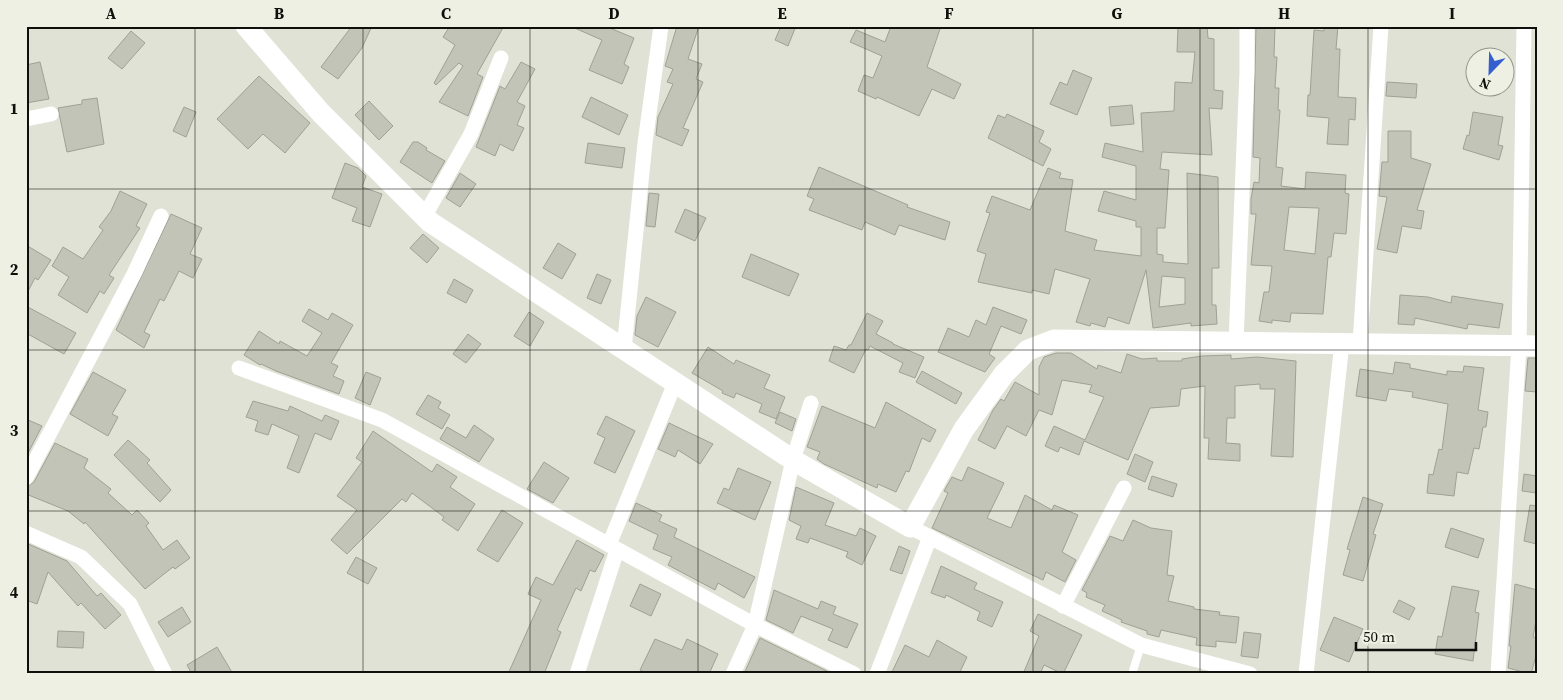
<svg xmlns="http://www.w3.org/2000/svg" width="1563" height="700" viewBox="0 0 1563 700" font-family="'Source Serif 4',serif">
<rect width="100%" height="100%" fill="#e0e2d5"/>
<!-- building -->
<g fill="#c1c4b7" stroke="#9fa195" fill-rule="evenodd">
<polygon points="352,26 372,26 362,48 338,79 321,67"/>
<polygon points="450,26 504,26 477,74 483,77 468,116 439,102 463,66 459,63 436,85 434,83 455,45 443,37"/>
<polygon points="570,26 605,26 634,38 624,64 629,67 622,84 589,70 602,40"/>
<polygon points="677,26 699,26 688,59 702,64 696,79 703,82 683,128 689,130 682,146 656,135 658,117 673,84 667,82 673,69 665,66"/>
<polygon points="781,26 796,26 788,46 775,40"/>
<polygon points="891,26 941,26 927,67 961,84 954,99 932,89 919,116 877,97 876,99 858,91 864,75 873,78 882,56 850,42 856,30 885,42"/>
<path d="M1178,26H1207L1208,38L1214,39V90L1223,91L1222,109L1209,108L1212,155L1162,152L1160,169L1169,170L1165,228H1157V254L1163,255V262L1188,264L1187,173L1218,177L1219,268H1212V305H1216L1217,324L1191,326V323L1153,328L1146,270L1129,324L1108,317L1105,327L1091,323L1090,326L1076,322L1090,279L1055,269L1049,294L1032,290V293L978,282L986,254L977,251L990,213L986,212L992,196L1030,210L1048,168L1061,173L1059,178L1073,180L1065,231L1097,240L1094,250L1141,256V227H1136V221L1098,211L1104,191L1136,200V166L1102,157L1105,143L1143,152L1141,113L1174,111L1175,82L1192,83L1195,52H1177ZM1162,276L1185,278V304L1159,307Z"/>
<path d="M1256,26H1275L1274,57H1277L1275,88H1279L1278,110H1280L1276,167L1283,168L1281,186L1305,189L1306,172L1346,175L1345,193L1349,194L1346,234L1334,233L1331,257H1328L1323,314L1291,313L1290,322L1272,320V323L1259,321L1264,292H1269L1272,266L1251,265L1256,214H1251V199L1254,182L1259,183L1260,158L1253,157ZM1289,207L1319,208L1315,254L1284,250Z"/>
<polygon points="1324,26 1338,26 1336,49 1340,49 1338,97 1356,98 1355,120 1349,119 1348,145 1327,144 1329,118 1307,116 1308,95 1310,95 1314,30 1324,31"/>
<polygon points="131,31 145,43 122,69 108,58"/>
<polygon points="40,62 49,99 26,103 26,65"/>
<polygon points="521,62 535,69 517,102 525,106 517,125 524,128 513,151 500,144 495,156 476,147 500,86 505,89"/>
<polygon points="1073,70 1092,78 1077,115 1050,104 1060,82 1067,85"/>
<polygon points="259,76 310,123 285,153 263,134 248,149 217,119"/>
<polygon points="1387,82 1417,84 1416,98 1386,96"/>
<polygon points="591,97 628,115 619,135 582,117"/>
<polygon points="97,98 104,144 67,152 58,108 82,104 82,100"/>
<polygon points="369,101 393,126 379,140 355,115"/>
<polygon points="1132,105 1134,124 1111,126 1109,107"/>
<polygon points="184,107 196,112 186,137 173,131"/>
<polygon points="1473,112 1503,117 1498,145 1503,146 1499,160 1463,149 1467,135 1469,136"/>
<polygon points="1007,114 1044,131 1039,142 1051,149 1043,166 988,138 998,115 1005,118"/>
<polygon points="1388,131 1411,131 1411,158 1431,164 1417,210 1424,211 1421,229 1402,226 1397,253 1377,249 1387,197 1379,196 1382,162 1388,162"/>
<polygon points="413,142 418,142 427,148 426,150 445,161 432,183 400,162"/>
<polygon points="588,143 625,148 622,168 585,163"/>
<polygon points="345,163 358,168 366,176 362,187 382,194 370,227 352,221 357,208 332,198"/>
<polygon points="819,167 908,205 907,207 950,222 945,240 899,225 895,235 865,222 862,230 809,210 814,199 807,196"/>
<polygon points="460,173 476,184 460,207 446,198"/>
<polygon points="120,191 147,204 136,226 140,228 109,275 114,278 104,294 100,291 87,313 58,295 69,277 52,266 63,247 83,259 103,230 99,227 111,211"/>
<polygon points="649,193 659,194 655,227 646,226"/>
<polygon points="685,209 706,218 695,241 675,232"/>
<polygon points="171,214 202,228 190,254 202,259 193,278 179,271 164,301 160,299 144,332 150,335 144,348 116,330"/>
<polygon points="423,234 439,248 427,263 410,248"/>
<polygon points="558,243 576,254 562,279 543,268"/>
<polygon points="26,245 51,260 38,280 35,278 26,295"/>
<polygon points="751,254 799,274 789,296 742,277"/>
<polygon points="597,274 611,280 601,304 587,298"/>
<polygon points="454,279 473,290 466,303 447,293"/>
<polygon points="1400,295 1428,297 1451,303 1452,296 1503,304 1499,328 1468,324 1467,329 1415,318 1414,325 1398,324"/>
<polygon points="646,297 676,312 658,347 635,335 637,316"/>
<polygon points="26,306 76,333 64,354 26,333"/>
<polygon points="993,307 1027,320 1021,334 1001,326 989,354 995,358 985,372 938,352 948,328 969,337 976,320 986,325"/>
<polygon points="309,309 328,320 332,313 353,325 331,363 338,366 333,376 344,381 339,394 276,371 261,364 260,365 244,355 259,331 279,344 280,341 307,356 322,333 302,321"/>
<polygon points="529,312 544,322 530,346 514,336"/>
<polygon points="867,313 883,321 876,334 893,343 893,344 924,357 915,378 899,372 903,363 870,346 868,350 866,349 854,373 829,361 834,346 846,350 849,345 851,345"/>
<polygon points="468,334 481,344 466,363 453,354"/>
<polygon points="708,347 734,364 736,360 770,375 764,388 785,397 776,419 759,412 762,404 736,393 734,398 722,393 723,391 692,373"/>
<polygon points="1056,353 1071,353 1097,369 1098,365 1121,373 1127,354 1142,359 1157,358 1157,361 1182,361 1182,359 1202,356 1231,355 1231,359 1257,357 1296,361 1293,457 1271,456 1275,389 1260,389 1260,384 1235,386 1235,418 1227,418 1226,443 1240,444 1240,461 1208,459 1209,438 1204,438 1205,386 1181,389 1179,406 1150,408 1128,460 1084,441 1079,455 1060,447 1058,452 1045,446 1054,426 1085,440 1104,397 1089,392 1092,385 1062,380 1052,415 1039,410 1026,436 1007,426 995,449 978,440 993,410 1001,399 1004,401 1015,382 1039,395 1039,367 1044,357"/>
<polygon points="1528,358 1537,358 1537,392 1525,391"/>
<polygon points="1395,362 1410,364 1410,368 1447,375 1447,371 1463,372 1464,366 1484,368 1478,410 1488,412 1486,427 1483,427 1479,449 1474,448 1468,474 1457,472 1454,496 1427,493 1429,474 1433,475 1439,449 1442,450 1448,404 1412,397 1413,392 1389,389 1386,401 1356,396 1360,369 1393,374"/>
<polygon points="922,371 962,393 956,404 916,382"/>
<polygon points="93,372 126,390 112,414 118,417 108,436 70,414"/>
<polygon points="366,372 381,378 370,405 355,398"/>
<polygon points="428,395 441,402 438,408 450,415 442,429 416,414"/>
<polygon points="253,401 288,411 290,406 322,421 325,415 339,421 331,440 315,433 299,473 287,468 299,436 272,424 268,435 255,431 258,421 246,417"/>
<polygon points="886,402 936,430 930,442 922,438 909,472 906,471 896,492 878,484 877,488 824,464 817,459 820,452 807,447 822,406 875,428"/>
<polygon points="780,412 796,419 792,431 775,423"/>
<polygon points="606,416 635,431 615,473 594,463 605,438 597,434"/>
<polygon points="26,419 42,426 26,457"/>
<polygon points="669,423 713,444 700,464 678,450 675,457 658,449"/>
<polygon points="474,425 494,439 479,462 440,439 447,427 466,438"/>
<polygon points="373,431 432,472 437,464 457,477 450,487 475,504 458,531 442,520 444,517 412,493 406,502 402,499 347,554 331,540 357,510 337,496 362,462 356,458"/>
<polygon points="128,440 150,460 147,463 171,490 160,502 114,455"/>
<polygon points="55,443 88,459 84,468 111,489 108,493 132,515 137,510 149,523 146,526 163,550 177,540 190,558 175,569 173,567 145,589 85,522 84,524 68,511 26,494 26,487 34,482"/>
<polygon points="1135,454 1153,462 1145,482 1127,474"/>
<polygon points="544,462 569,478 553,503 527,489"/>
<polygon points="968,467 1004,483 987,518 1011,528 1025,495 1052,510 1054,505 1078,515 1062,552 1076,560 1065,582 1046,572 1043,580 932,528 948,493 944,491 952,477 962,481"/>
<polygon points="738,468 771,482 755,520 717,503 724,488 729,490"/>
<polygon points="1524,474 1537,476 1537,493 1522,491"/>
<polygon points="1152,476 1177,484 1173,497 1148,489"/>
<polygon points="796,487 834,503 825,525 856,536 860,528 876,536 862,565 846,557 848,552 810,538 808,543 796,539 801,526 789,520"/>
<polygon points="1363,497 1383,504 1373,534 1376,535 1363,581 1343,575 1350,550 1347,549"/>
<polygon points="636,503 662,515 659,521 677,529 674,537 755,577 744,598 718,583 715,590 668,565 672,557 653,549 658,535 629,521"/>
<polygon points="1530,505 1537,506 1537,544 1524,541"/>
<polygon points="502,510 523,523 498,562 477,550"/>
<polygon points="1133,520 1151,528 1172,531 1167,575 1174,576 1168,601 1194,607 1194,609 1220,612 1219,615 1239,617 1236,643 1216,641 1216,647 1196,645 1197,638 1161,630 1159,637 1147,634 1147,631 1121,622 1122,620 1102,611 1105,605 1086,597 1087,593 1082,590 1110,536 1123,541"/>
<polygon points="1451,528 1484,539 1478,558 1445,547"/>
<polygon points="577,540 604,555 595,572 590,570 581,591 576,588 557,630 561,632 544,674 508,674 541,600 528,594 536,577 553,585"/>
<polygon points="26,543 67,561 97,596 101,593 121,615 105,629 81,603 78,606 48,572 37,604 26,600"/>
<polygon points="899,546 910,551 902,574 890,570"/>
<polygon points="356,557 377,568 368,584 347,573"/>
<polygon points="941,566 977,583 974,589 1003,602 992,627 977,620 980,612 946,595 945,598 931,593"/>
<polygon points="640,584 661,594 651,616 630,606"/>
<polygon points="1515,584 1537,590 1537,615 1533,637 1537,638 1537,652 1531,674 1508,668 1511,646 1509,646"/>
<polygon points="1452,586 1479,591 1475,612 1479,613 1473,661 1435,654 1438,636 1442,637"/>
<polygon points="774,590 818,609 821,601 836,607 833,614 858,624 847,648 828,640 833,629 801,616 793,633 766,620"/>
<polygon points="1399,600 1415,608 1409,620 1393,612"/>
<polygon points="182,607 191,622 168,637 158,622"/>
<polygon points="1038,614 1082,635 1063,674 1044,665 1040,674 1023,674 1039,636 1030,631"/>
<polygon points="1334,617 1363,629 1349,662 1320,650"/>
<polygon points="58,631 84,632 83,648 57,647"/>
<polygon points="1244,632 1261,634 1258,658 1241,656"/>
<polygon points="760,638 827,671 826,674 744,674"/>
<polygon points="655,639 682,650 687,639 718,654 709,674 648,674 640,670"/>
<polygon points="937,640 967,657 959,674 891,674 905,645 929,657"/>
<polygon points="217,647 233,674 192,674 187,665"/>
</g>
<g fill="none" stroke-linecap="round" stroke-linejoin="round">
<!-- lane -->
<polyline stroke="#fff" stroke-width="8" points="1132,674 1141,645"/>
<!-- street -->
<g stroke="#fff" stroke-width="15">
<polyline points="26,119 51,114"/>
<polyline points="424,217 471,134 501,58"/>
<polyline points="1236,342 1247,72 1247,26"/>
<polyline points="1360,343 1381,26"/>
<polyline points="624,349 645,143 661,26"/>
<polyline points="239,368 382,420 755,625 854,674"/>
<polyline points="26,478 134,274 161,216"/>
<polyline points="910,527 1141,645 1250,674"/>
<polyline points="26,533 81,557 130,604 165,674"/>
<polyline points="609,545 675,383"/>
<polyline points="1063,606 1124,488"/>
<polyline points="577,674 617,550"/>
<polyline points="733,674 755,625 793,460 811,403"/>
<polyline points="877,674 930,537"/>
<polyline points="1306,674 1342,343"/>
<polyline points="1498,674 1519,346 1524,26"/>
</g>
<!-- secondary -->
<polyline stroke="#fff" stroke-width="21" points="246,26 321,113 430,222 793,460 910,527 964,429 1004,374 1028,350 1054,340 1537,346"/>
</g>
<!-- grid -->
<path fill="none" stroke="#0f100c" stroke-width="1" stroke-opacity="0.55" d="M195,26V674M363,26V674M530,26V674M698,26V674M865,26V674M1033,26V674M1200,26V674M1368,26V674M26,189H1537M26,350H1537M26,511H1537"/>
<!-- border -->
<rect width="1563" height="700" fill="none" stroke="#edf0e2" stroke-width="55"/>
<!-- north arrow -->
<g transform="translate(1490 72) rotate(203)"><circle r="24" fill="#edf0e2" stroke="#94968c"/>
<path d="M0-4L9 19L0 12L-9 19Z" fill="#355ecf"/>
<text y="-8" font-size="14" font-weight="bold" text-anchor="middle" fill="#0f100c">N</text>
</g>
<!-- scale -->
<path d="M1356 642v8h120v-8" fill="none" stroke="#0f100c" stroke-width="2.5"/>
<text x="1363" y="642" font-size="15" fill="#0f100c" stroke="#edf0e2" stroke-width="4" paint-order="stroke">50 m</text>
<rect x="28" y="28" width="1508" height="644" fill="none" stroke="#0f100c" stroke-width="2"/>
<g font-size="16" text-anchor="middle" font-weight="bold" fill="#0f100c">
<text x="111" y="19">A</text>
<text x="279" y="19">B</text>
<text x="446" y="19">C</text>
<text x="614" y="19">D</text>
<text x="782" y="19">E</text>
<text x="949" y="19">F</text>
<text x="1117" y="19">G</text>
<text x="1284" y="19">H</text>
<text x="1452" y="19">I</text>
<text x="14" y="114">1</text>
<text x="14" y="275">2</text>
<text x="14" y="436">3</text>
<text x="14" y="598">4</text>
</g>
</svg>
